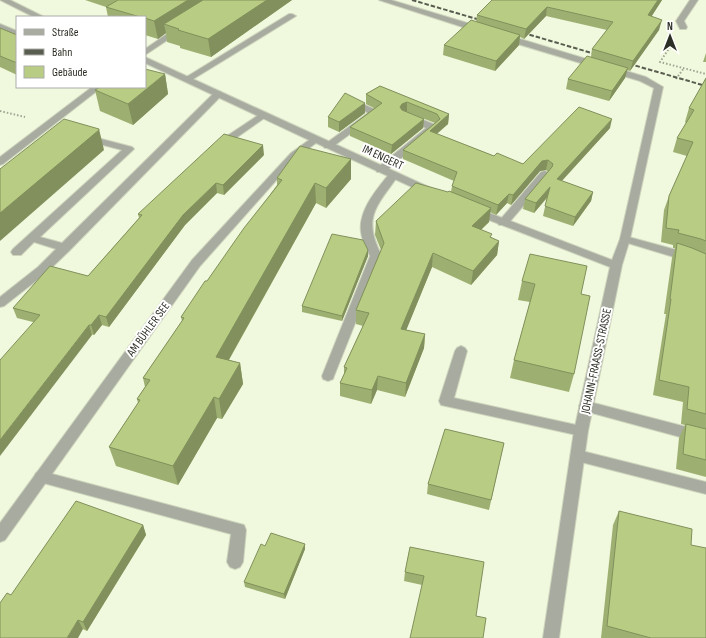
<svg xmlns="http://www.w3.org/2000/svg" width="706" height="638" viewBox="0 0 706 638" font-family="'Sofia Sans Condensed',sans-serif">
<rect width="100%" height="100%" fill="#f0f8dd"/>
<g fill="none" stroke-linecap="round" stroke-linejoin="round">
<defs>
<g id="lane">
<polygon points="289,14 292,14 296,16 190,81 184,81 183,79"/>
<polygon points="0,24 17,31 17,36 0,29"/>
<polygon points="218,91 221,92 222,94 221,96 69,251 46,273 4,306 0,307 0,297 38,267 56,249 34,242 21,255 13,255 11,252 13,249 122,150 84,140 82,138 84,136 90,136 132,147 134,149 40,237 62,243 215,92"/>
<polygon points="363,104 380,112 331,148 325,148 323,146 325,144 368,113 358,107"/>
<polygon points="263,112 266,113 268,115 266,117 233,140 227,140 225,138 227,136"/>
<polygon points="408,114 436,125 438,127 385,172 377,172 376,170 377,168 426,128 405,119 403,117"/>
<polygon points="545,171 550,174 549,176 507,225 499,225 498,223 499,221 541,172"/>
<path d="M393,173L398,176C376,207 362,218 382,256L334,376L333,379L328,381L323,379L322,376L370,256C367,249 362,241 361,232C358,211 377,189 389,174Z"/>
<polygon points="625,236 695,255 706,261 706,270 687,261 621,241 620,239 621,237"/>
<polygon points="461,346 465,348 467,351 454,398 581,426 586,427 588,431 586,435 581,436 441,405 439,401 455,351 457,348"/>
<polygon points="586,401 706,432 706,444 581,410 579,406 581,402"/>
<polygon points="578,450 706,482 706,494 573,460 571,456 573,452"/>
<polygon points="41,471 244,525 246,530 243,562 240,567 235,569 230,567 227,562 231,534 36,481 34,477 36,473"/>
</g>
<g id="street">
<polygon points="0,0 10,0 44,17 34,17"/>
<polygon points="379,0 391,0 484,28 485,30 481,32 478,32"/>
<polygon points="690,0 698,0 684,21 687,27 686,29 680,29 676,21"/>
<polygon points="177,27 180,27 184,29 145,55 145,49"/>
<polygon points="501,35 507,35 646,77 663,87 630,239 622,265 588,431 559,638 543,638 574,431 610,267 471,213 470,211 471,209 479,209 612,260 620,239 654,88 640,81 501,39"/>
<polygon points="145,57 433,189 434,191 429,194 425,193 316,143 297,157 200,266 5,540 0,542 0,523 192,260 291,153 309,140 145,63"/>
<polygon points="92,87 102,87 3,164 0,165 0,157"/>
</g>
</defs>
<!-- lane casing -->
<use href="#lane" stroke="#cdd4bc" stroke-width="2"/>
<!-- street casing -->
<use href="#street" stroke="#cdd4bc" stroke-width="2"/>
<!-- path -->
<g stroke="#9fa591" stroke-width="2" stroke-dasharray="1.5 2" stroke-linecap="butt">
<polyline points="674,41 660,62 706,74"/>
<polyline points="676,79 684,68"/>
<polyline points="0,111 25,117"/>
</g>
<!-- lane -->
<use href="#lane" fill="#a7aba0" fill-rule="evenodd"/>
<!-- street -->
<use href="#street" fill="#a7aba0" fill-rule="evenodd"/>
<!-- rail -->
<g stroke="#595d4f" stroke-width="2" stroke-dasharray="4.5 2" stroke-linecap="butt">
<polyline points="412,0 487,22"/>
<polyline points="517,31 602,56"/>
<polyline points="623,62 706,86"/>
</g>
</g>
<!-- wall -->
<g fill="#9eb071">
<polygon points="85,0 292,0 211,57 180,48 180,46 167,42 166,33 158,39 145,35 145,17 108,17 106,7"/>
<polygon points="492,0 662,0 651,17 659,30 630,71 627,70 625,78 609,101 566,89 568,79 591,57 592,49 607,30 546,16 524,39 520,37 519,45 495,71 443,55 444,45 476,22 477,15"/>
<polygon points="0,28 17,35 17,75 0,67"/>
<polygon points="706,53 706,62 703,62"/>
<polygon points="165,74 168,94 133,125 100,111 95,90"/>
<polygon points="706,78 706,477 676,469 679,438 685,425 681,424 683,402 653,395 666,314 664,314 672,258 675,248 673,248 673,245 661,242 664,210 669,196 687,156 673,152 677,138 686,123 685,122 689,108"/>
<polygon points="380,86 449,114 448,124 437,134 494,156 523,164 610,128 562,181 593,192 591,201 573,226 543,216 547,198 534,213 523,209 525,199 548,172 546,170 540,171 511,205 507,203 496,215 490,212 489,222 481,230 492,238 499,241 497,255 471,285 432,267 406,330 425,334 424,348 405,397 377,390 371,404 340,396 340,383 344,374 344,367 363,326 356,324 356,310 381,250 375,235 376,221 448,192 451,192 452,186 454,181 403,159 403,150 435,123 407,112 424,119 423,128 391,154 350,136 350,127 374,108 366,104 366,94"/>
<polygon points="365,113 339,132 328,127 328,117"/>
<polygon points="264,155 224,195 217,193 185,225 109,327 102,325 94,335 33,322 17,318 13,308 88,276 139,218 138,214"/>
<polygon points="351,159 351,179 326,208 316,203 229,360 240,363 243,384 222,419 217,418 178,485 116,466 109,447 138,403 137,399 145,387 143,378 182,321 181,317 277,185 277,178"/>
<polygon points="368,250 368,256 342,321 302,312 302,306"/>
<polygon points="522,281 581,294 574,374 569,392 510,378 514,360 530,302 518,300"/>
<polygon points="504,443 489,510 427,494 428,484"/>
<polygon points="619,511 691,545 706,638 601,638 613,525"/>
<polygon points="143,525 146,535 87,631 11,595"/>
<polygon points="305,544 305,549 285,599 245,587 244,582 265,546"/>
<polygon points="410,547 476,616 422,585 404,581 405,572"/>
</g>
<!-- shaded-wall -->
<g fill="#81905c">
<polygon points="188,0 216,0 164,24 166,33 158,39 154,21"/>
<polygon points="267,0 292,0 211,57 208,39"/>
<polygon points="658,0 662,0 646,25 648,15"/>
<polygon points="547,7 546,16 524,39 526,29"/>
<polygon points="662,20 659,30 630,71 633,61"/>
<polygon points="520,35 519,45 495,71 496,61"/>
<polygon points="628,68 625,78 609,101 612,91"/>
<polygon points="165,74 168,94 133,125 128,104"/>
<polygon points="407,102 407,112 402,113 400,107 402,104"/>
<polygon points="365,103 365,113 339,132 339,122"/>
<polygon points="449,114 448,124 429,140 430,131"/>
<polygon points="424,119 423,128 391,154 392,145"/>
<polygon points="612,119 610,128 555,188 557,179"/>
<polygon points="99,129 104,150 0,241 0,213"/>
<polygon points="263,145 264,155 224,195 223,185"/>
<polygon points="351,159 351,179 326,208 326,188"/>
<polygon points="548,160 546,170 540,171 511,205 513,195 542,161"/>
<polygon points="216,183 217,193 185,225 109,327 106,317 183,215"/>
<polygon points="315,183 316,203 219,377 216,357"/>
<polygon points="550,187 548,196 534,213 536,203"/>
<polygon points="593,192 591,201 573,226 575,217"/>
<polygon points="509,194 507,203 496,215 498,205"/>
<polygon points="491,208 489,222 470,240 472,226"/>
<polygon points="499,241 497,255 471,285 473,271"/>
<polygon points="368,250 368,256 342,321 342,316"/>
<polygon points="433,253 432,267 401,343 401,329"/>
<polygon points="99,315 102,325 94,335 91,325"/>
<polygon points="89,325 92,335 0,456 0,440"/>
<polygon points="425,334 424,348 405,397 406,383"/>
<polygon points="240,363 243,384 222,419 219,399"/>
<polygon points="378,376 377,390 371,404 372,390"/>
<polygon points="214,397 217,418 178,485 173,466"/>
<polygon points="143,525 146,535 87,631 83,622"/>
<polygon points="305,544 305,549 285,599 284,594"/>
<polygon points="78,620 83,629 78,638 67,638"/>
</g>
<!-- building -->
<g fill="#b8cd83" stroke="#81905c">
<polygon points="118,0 188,0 154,21 145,18 145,17 140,17 106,7"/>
<polygon points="203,0 267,0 208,39 178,30 179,29 164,24"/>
<polygon points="492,0 658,0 648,15 662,20 633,61 592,49 613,22 547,7 526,29 477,15"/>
<polygon points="471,20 520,35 496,61 444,45"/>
<polygon points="0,28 17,35 17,63 0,56"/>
<polygon points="587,56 628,68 612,91 568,79"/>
<polygon points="145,69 165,74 128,104 95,90 100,87 145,87"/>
<polygon points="706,78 706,241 701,239 678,233 679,230 666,228 669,196 693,142 677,138 694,110 689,108"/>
<polygon points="380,86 449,114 430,131 494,156 497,153 523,164 579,107 612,119 557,179 593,192 575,217 545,206 550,187 536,203 525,199 552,167 553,164 548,160 542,161 513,195 509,194 498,205 452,186 457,172 403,150 440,119 437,114 407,102 402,104 400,107 402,110 424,119 392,145 350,127 382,103 366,94"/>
<polygon points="345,93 365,103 339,122 328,117"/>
<polygon points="64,119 99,129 99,130 0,213 0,169"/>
<polygon points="224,134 263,145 223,185 216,183 183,215 106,317 99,315 91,325 89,325 0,440 0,360 40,315 13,308 50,266 88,276 142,215 138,214"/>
<polygon points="300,146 351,159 326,188 315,183 216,357 240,363 219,399 214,397 173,466 109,447 140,400 137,399 150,380 143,378 184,318 181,317 205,281 207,281 244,228 282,180 277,178"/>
<polygon points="416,183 448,192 449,191 491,208 472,226 492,234 490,237 499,241 473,271 433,253 401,329 425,334 406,383 378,376 372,390 340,383 347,368 344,367 369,313 356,310 384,243 376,221"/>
<polygon points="332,234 363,240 368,250 342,316 302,306"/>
<polygon points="677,243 692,248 706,254 706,414 687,409 689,387 659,380 671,299 670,299"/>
<polygon points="530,254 587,266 581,294 590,296 574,374 514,360 535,284 522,281"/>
<polygon points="686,424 706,429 706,460 683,454"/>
<polygon points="445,429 504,443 491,500 428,484"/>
<polygon points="76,501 143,525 83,622 78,620 67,638 0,638 0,603 7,593 11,595"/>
<polygon points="619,511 692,529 691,545 706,548 706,638 651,638 607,626"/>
<polygon points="271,533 305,544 284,594 244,582 261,544 265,546"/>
<polygon points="410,547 484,562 476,616 486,618 483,638 410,638 424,576 405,572"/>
</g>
<g text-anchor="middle" stroke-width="4" stroke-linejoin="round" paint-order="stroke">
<!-- street labels -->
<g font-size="12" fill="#2c2f25" stroke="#fff">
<text transform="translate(383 157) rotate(25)" y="4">IM ENGERT</text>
<text transform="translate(148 329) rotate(-54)" y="4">AM BÜHLER SEE</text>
<text transform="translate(596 361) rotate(-78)" y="4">JOHANN-FRAASS-STRASSE</text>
</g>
</g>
<!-- legend -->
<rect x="16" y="16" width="130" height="72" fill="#ffffff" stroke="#abaca8"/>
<rect x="24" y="29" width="20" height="6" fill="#a7aba0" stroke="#abaca8"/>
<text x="52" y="36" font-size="12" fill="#2c2f25">Straße</text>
<rect x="24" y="49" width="20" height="6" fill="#595d4f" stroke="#abaca8"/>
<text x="52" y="56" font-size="12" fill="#2c2f25">Bahn</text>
<rect x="24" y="66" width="20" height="12" fill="#b8cd83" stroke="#abaca8"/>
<text x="52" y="76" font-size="12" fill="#2c2f25">Gebäude</text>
<!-- north arrow -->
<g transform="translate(670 36)" stroke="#ffffff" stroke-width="3" paint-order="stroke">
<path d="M0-3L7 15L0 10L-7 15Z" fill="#2c2f25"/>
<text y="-6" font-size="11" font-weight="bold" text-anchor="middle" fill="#2c2f25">N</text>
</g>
</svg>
